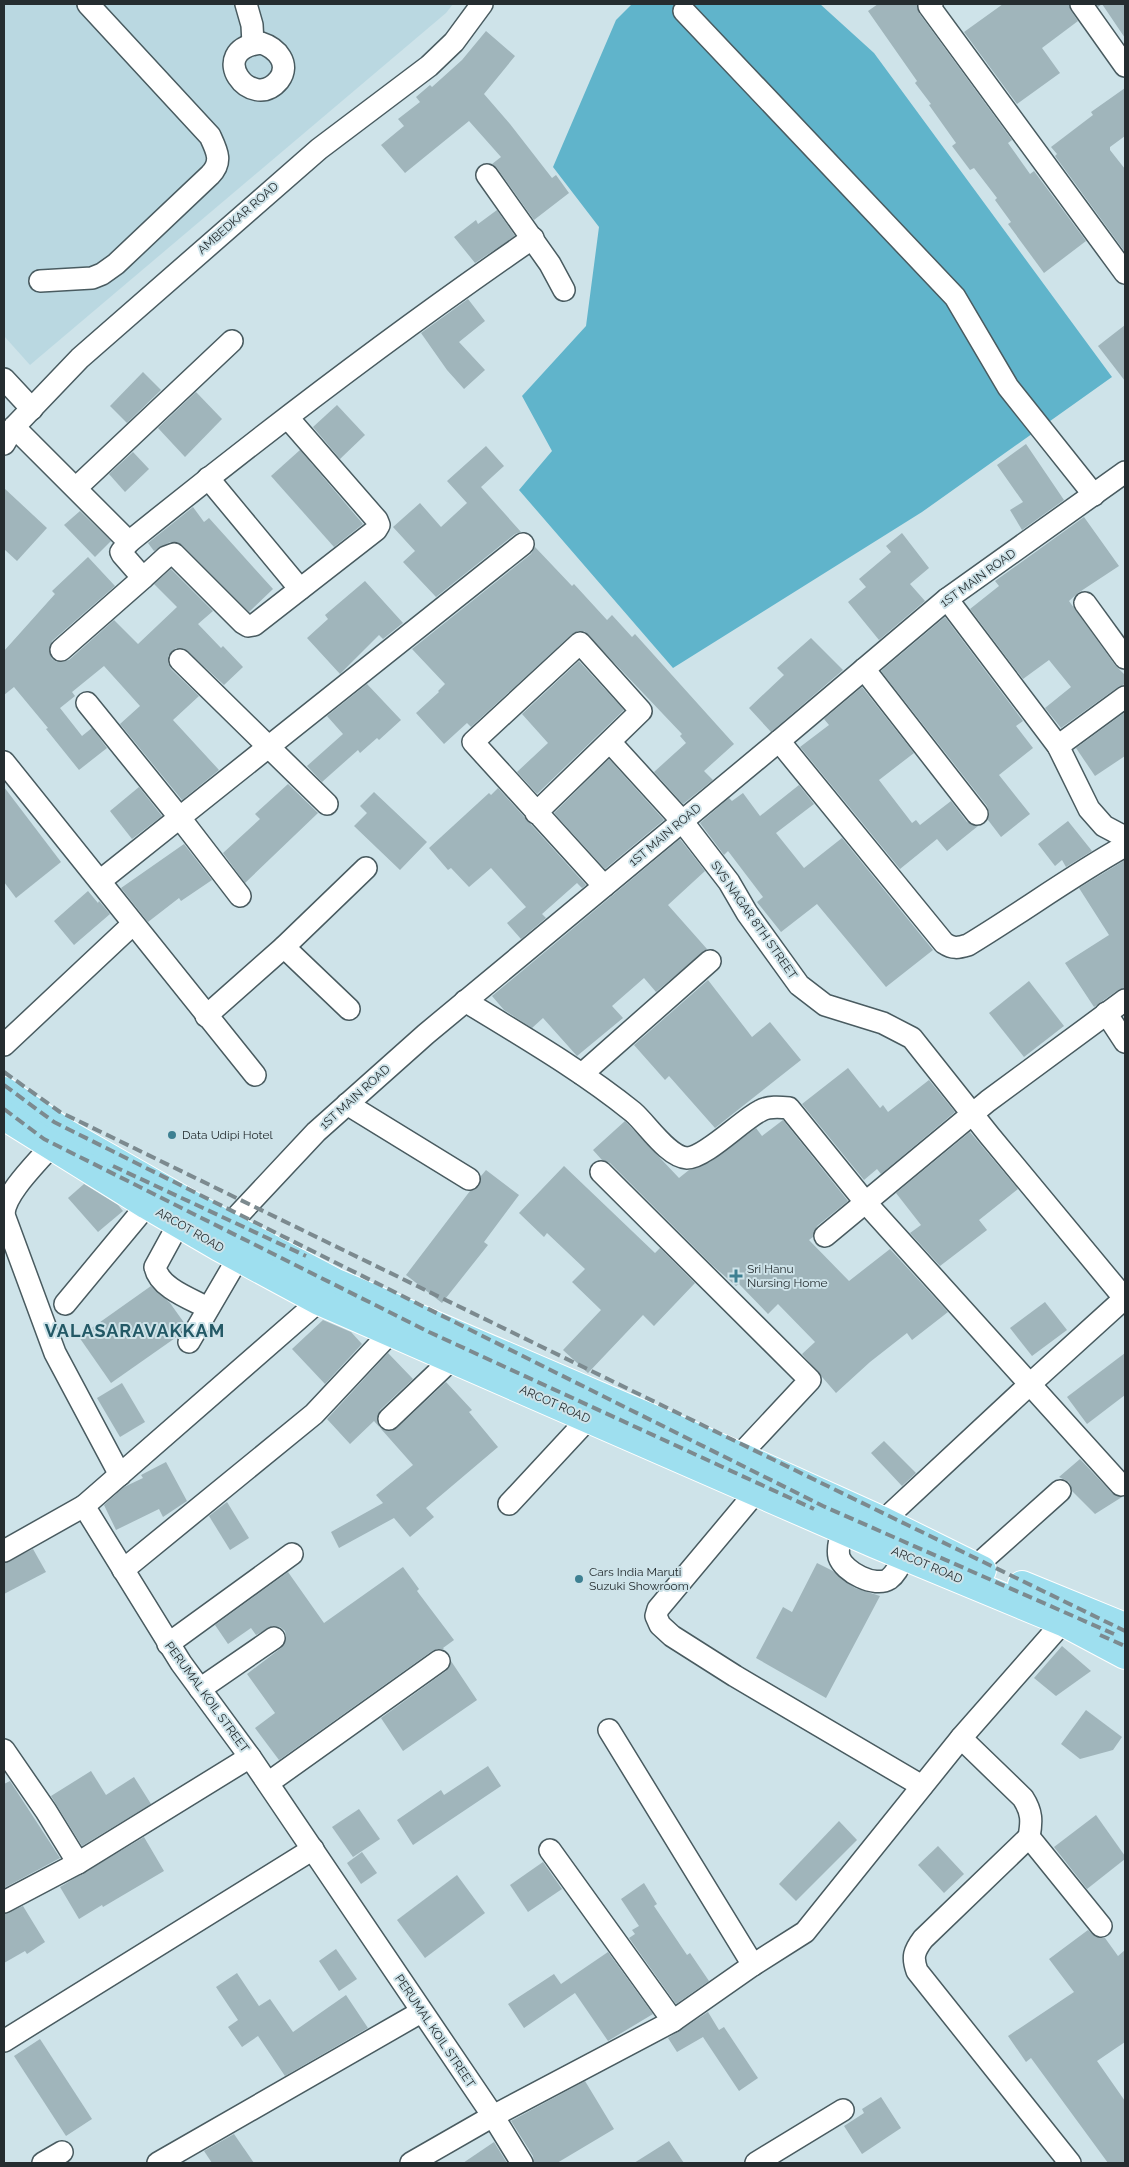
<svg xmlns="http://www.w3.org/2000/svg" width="1129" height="2167" viewBox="0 0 1129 2167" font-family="Raleway,sans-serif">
<rect width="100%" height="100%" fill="#cee3e9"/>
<!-- built -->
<polygon fill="#bad8e1" points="4,4 453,4 446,13 30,365 4,336"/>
<!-- water -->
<polygon fill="#60b4cb" points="632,4 820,4 874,53 1112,377 922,512 673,668 519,490 552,451 522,396 586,326 599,227 553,167 616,20"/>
<!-- building -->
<g fill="#a0b5bb">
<polygon points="878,4 917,4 919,13 1012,140 1008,143 1030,174 1034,171 1086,241 1044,273 1008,224 1011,222 995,200 997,198 974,168 970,170 952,146 956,143 929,105 931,104 915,83 917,81 868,11"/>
<polygon points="1003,4 1069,4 1071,11 1078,21 1042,48 1060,73 1017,104 964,32"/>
<polygon points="1096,4 1125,4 1125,38 1102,4 1098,7"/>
<polygon points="486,31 515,56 484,94 510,124 552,178 556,175 569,193 534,220 497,168 492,164 501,157 469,121 405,173 381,145 404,126 398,119 420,102 416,97 430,85 432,87 462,60"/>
<polygon points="1125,88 1125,136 1110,147 1110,150 1125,169 1125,252 1055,156 1057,154 1051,147 1093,115 1091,112"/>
<polygon points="497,210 515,236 475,263 454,237 476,220 478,224"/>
<polygon points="468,299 485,321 459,342 485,370 464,389 447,370 421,333"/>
<polygon points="1125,325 1125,381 1098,346"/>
<polygon points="143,372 161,390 127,423 110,406"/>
<polygon points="196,392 222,419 185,457 158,428"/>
<polygon points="337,405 365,435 340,459 313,427"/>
<polygon points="1026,444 1064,500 1022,530 1010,510 1023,502 997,465"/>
<polygon points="486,446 504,466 481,487 521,532 515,534 436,597 403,562 415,551 393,527 420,503 441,527 467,503 447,481"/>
<polygon points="300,450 363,524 334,547 271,476"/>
<polygon points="133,452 149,469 125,492 109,474"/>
<polygon points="4,488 47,528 17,561 4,549"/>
<polygon points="193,507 204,522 209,518 273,589 249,612 182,545 176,542 170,542 154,551 148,543"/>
<polygon points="80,511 111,541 95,557 64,525"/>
<polygon points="1084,517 1119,566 1078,593 1069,601 1115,665 1125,675 1125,684 1118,687 1061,728 1045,708 1071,687 1049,660 1023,679 970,609 999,586 995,581"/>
<polygon points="902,533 929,568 910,584 925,601 879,640 848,602 866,587 859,579 891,552 886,546"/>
<polygon points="535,547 572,586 574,584 607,620 612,615 632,637 635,634 734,744 704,771 713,780 683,804 654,772 686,743 680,736 682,734 584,631 578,631 572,634 471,727 467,723 444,744 416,713 439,692 438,691 445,684 412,649 531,554"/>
<polygon points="88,557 115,586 52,641 49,652 52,659 57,662 69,660 114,620 138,644 177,607 154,584 171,569 213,611 198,624 221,648 223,646 243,667 224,685 184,648 176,648 168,656 168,663 171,669 199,696 173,720 219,770 182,800 120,724 140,706 104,666 72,692 75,696 60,708 82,736 92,728 107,748 79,770 46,729 48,728 14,687 4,695 4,651 55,594 52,591"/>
<polygon points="365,581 403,623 383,639 379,635 340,674 307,638 328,619 325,615"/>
<polygon points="945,617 1023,721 1016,726 1033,748 999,775 1030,814 1001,837 988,820 989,813 987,806 881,671"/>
<polygon points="811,638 843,670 771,732 749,708 784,675 777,668"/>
<polygon points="579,661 624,710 537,794 517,772 548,743 522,714"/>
<polygon points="367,684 401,720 379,740 377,738 360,753 358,750 322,782 307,766 343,734 327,716"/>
<polygon points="862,687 914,753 879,780 912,823 916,820 920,825 951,801 967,822 978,826 947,851 937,839 900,869 800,747 829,725 824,719"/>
<polygon points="1124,713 1125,756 1095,776 1076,748"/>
<polygon points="609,759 664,820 605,869 554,813"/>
<polygon points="288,784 318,813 245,883 223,853 260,819 255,814"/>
<polygon points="799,785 814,804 776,833 804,868 842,838 933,950 886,987 817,904 781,932 757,902 763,897 728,851 724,855 700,823 729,798 732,801 743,793 760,816"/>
<polygon points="4,787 61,862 16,898 4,882"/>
<polygon points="139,787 162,816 132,839 110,811"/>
<polygon points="498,788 586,885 582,888 577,883 542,914 546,918 521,939 507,923 526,907 491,868 469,887 451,868 448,870 429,848 489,793 491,795"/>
<polygon points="374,792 427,842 400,870 354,826 367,813 360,806"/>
<polygon points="1068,821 1092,851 1066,867 1062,860 1055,866 1038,844"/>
<polygon points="680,839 705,871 668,905 707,949 656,992 644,978 612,1006 623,1018 577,1056 543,1018 532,1028 504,1010 492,996"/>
<polygon points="184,844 212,880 181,901 179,898 148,922 121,888"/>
<polygon points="1125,860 1125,988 1118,990 1094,1007 1065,963 1109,935 1079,888"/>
<polygon points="88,891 98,903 99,901 110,914 74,945 54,921"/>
<polygon points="708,980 752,1037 770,1022 801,1060 715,1128 669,1076 665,1080 634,1045"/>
<polygon points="1029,981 1064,1026 1024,1057 989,1013"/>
<polygon points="848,1068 880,1108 883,1105 888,1112 929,1080 955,1112 881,1174 877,1169 864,1180 802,1104"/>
<polygon points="783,1120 848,1201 817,1226 813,1237 809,1240 849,1281 890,1249 948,1312 912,1340 907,1333 870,1362 836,1393 802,1354 815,1342 778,1304 768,1314 739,1284 736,1286 712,1265 610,1163 602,1160 593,1150 625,1121 679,1178 689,1170 710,1162 756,1128 762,1136"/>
<polygon points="970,1132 1018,1189 979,1220 987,1230 940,1266 910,1233 921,1225 896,1193"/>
<polygon points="564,1166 655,1253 660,1248 695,1283 654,1326 643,1315 588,1373 563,1350 601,1310 572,1282 585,1269 547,1233 544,1237 519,1213"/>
<polygon points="486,1170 519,1195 484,1242 488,1245 442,1303 406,1275 470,1191 479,1186 481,1176"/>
<polygon points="84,1184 118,1205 123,1211 98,1232 68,1198"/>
<polygon points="151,1286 170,1303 185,1324 178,1336 111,1383 79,1337"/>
<polygon points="1045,1302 1067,1330 1032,1356 1010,1328"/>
<polygon points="323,1320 351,1332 362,1344 325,1384 292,1349"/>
<polygon points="388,1353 413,1379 380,1410 377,1421 380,1428 391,1431 397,1428 446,1382 472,1410 469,1412 498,1447 426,1508 434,1517 410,1537 394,1518 339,1548 331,1532 383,1503 376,1495 413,1465 374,1421 350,1444 327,1419"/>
<polygon points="1125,1353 1125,1395 1087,1424 1067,1397"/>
<polygon points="122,1383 145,1422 120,1437 97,1398"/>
<polygon points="884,1441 916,1473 902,1486 871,1453"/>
<polygon points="1080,1459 1112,1493 1122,1497 1095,1514 1072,1491 1069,1482 1059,1477"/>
<polygon points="166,1462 187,1501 163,1517 159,1509 116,1530 104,1505 124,1487 143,1478 141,1475"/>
<polygon points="227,1502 249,1538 230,1550 209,1516"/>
<polygon points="33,1549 46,1572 4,1594 4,1563"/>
<polygon points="817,1563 833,1571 855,1588 880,1596 826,1698 756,1658 783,1607 792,1612"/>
<polygon points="403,1567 419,1589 417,1591 454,1640 443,1648 444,1649 437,1649 432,1651 279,1760 255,1728 275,1713 247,1674 281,1648 286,1637 285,1631 280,1627 273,1626 256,1635 251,1628 228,1644 215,1625 288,1572 324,1623"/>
<polygon points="1062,1646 1091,1671 1056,1696 1034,1678"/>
<polygon points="451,1661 477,1700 403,1751 381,1718 446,1671"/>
<polygon points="1086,1710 1122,1737 1113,1750 1080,1759 1061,1744"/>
<polygon points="488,1766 501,1786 413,1845 397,1820 441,1790 444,1795"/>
<polygon points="91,1771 106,1795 134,1777 151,1804 82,1846 51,1796"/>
<polygon points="10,1781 60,1858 4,1888 4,1784"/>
<polygon points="359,1809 380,1839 353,1857 332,1827"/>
<polygon points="1096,1815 1125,1856 1125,1859 1087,1889 1054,1847"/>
<polygon points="839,1821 857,1840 796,1901 779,1884"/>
<polygon points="144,1837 164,1871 103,1907 102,1905 79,1919 60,1887"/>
<polygon points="938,1846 964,1874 944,1893 918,1865"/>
<polygon points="362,1852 377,1873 361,1884 347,1863"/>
<polygon points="543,1862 562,1889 528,1912 510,1885"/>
<polygon points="457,1875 485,1913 425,1958 397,1920"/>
<polygon points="644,1883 657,1904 654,1906 687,1955 690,1953 709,1981 676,2004 629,1938 635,1934 632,1930 639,1926 621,1899"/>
<polygon points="23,1906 45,1942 27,1954 25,1951 4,1963 4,1914"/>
<polygon points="1088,1930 1096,1937 1105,1938 1118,1956 1125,1950 1125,2042 1097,2061 1125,2101 1125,2163 1108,2163 1031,2058 1026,2062 1008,2036 1074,1992 1049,1959"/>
<polygon points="336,1949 357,1979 339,1991 319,1961"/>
<polygon points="608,1952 653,2014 608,2041 575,1993 524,2028 508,2004 554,1974 561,1984"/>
<polygon points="237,1973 259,2006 270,1999 293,2032 346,1995 368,2028 285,2076 258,2036 242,2047 228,2027 238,2020 216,1987"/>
<polygon points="708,2012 719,2030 724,2027 758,2078 739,2091 703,2037 677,2052 668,2038"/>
<polygon points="40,2039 92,2119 66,2136 14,2056"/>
<polygon points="585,2081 614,2129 557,2163 534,2163 533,2156 511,2121"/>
<polygon points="881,2097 901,2128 862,2154 844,2126 864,2113 862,2109"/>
<polygon points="234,2134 254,2163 212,2163 204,2151"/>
<polygon points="669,2141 684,2163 634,2163"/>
<polygon points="494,2142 507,2163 463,2163"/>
</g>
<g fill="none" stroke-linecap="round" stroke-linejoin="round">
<defs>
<g id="minor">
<polyline points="246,4 252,25 253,44"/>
<polyline points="932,4 929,6 1125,273"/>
<polyline points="1081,4 1125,66"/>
<polyline points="684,11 955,297 1008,387 1094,495"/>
<path d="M261,43C277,48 291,64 279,80C251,114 204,50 261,43Z"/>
<polyline points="487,175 550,264 564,290"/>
<path d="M40,281L92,278L102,274L116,264L210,175C223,162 217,151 210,136L88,4"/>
<polyline points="4,379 32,409"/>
<path d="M288,418L377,520L379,525L376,530L254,625L248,626L243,623L174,554L166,557L143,578L122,554L121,552L129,542C260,436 395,333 533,238"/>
<polyline points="14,427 129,542"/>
<polyline points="4,444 14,427 80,358 319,149 429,66 454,42 482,4"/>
<polyline points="208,478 300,589"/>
<polyline points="76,488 232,341"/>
<polyline points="947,599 1058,746 1089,809 1104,826 1121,835 1125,835"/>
<polyline points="1085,603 1125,658"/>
<polyline points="61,650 143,578"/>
<polyline points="180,660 327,804"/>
<polyline points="864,669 977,814"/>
<polyline points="87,703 180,818 240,896"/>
<path d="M779,741L944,943C953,949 958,948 968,945C1021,913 1071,876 1125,846"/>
<polyline points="610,742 682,821 729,882 747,913 799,985 825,1005 883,1023 912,1038 989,1135 1125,1299"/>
<polyline points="1058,746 1125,697"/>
<polyline points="4,762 255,1075"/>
<polyline points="536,813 641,711 580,643 473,742 604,886"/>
<polyline points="100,881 523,544"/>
<polyline points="284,947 349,1009"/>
<path d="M465,1001C522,1036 581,1070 633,1112C647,1124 668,1157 687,1158C705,1158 742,1120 760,1111C768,1106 780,1107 789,1108L866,1203L1121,1485"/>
<polyline points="1106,1013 1125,1042"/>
<polyline points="206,1016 284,947 366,868"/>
<polyline points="4,1045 133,924"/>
<polyline points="582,1074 710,961"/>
<polyline points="347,1104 469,1179"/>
<polyline points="601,1172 810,1380 739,1456"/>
<path d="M4,1213C6,1192 37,1163 51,1146"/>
<polyline points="4,1215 55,1353 120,1475"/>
<path d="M179,1223L155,1267C159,1288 191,1299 208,1308"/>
<polyline points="228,1226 316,1132 426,1034 779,741 947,599 1125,472"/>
<polyline points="825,1236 988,1101 1125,1000"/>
<polyline points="328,1290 319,1301 84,1506 181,1663 250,1757 493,2116 522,2163"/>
<polyline points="65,1304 147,1205"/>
<polyline points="189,1342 238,1258"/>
<polyline points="389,1419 452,1359"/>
<polyline points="756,1492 658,1609 656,1616 660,1625 672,1636 735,1676 922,1786"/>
<polyline points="509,1504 588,1419"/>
<path d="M843,1530C840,1538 837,1548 839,1557C844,1572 875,1588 889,1579C897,1573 900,1564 904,1556"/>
<polyline points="878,1534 883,1521 1029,1385 1125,1298"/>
<polyline points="4,1551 84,1506"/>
<polyline points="975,1567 1060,1491"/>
<polyline points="123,1570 314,1414 391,1332"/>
<polyline points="168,1644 292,1554"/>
<polyline points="200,1689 274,1638"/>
<polyline points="609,1730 753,1965"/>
<path d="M961,1738L1023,1798C1032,1812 1032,1821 1029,1837L923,1939C914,1951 912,1957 917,1971L1070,2163"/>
<polyline points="4,1750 46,1811 78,1863"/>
<polyline points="268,1783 439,1661"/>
<polyline points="1029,1837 1101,1926"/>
<polyline points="550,1850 673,2021"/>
<polyline points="4,1902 78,1863 250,1757"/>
<polyline points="4,2041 313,1849"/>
<polyline points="43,2163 62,2152"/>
<polyline points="158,2163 421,2012"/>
<polyline points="411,2163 493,2116 673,2021 753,1965 805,1932 961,1738 1063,1622"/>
<polyline points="756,2163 843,2110"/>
</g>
<g id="major">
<polyline points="4,1091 67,1134 228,1226 334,1282 739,1456 883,1521 982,1570"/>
<polyline points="4,1116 147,1205 219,1247 319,1301 875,1544 1063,1622 1125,1655"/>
<polyline points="1022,1585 1125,1627"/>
</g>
</defs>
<!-- minor casing -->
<use href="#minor" stroke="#495b60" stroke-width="24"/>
<!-- major casing -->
<use href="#major" stroke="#fff" stroke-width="30"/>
<!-- minor -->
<use href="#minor" stroke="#fff" stroke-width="21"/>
<!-- major -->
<use href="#major" stroke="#9edfef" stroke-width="28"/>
<!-- rail -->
<g stroke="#7c8a8f" stroke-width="4" stroke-dasharray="10 5" stroke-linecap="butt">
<polyline points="4,1072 60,1112 1125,1631"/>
<polyline points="4,1085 54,1122 823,1506 1114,1634"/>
<polyline points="4,1109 44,1139 429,1332 814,1509"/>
<polyline points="113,1166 306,1256"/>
<polyline points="1100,1635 1125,1646"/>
</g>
</g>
<!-- markers -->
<g fill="#3e8092" stroke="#cee3e9" stroke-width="2">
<circle cx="172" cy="1135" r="5"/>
<path d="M733.5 1268.5h5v5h5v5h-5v5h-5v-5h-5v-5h5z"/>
<circle cx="579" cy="1579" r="5"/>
</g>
<g text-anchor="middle" stroke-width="4" stroke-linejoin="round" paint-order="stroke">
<!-- street labels -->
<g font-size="12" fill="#252d30" stroke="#cee3e9">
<text transform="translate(238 218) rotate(-41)" y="4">AMBEDKAR ROAD</text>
<text transform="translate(978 578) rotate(-36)" y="4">1ST MAIN ROAD</text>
<text transform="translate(665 835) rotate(-40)" y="4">1ST MAIN ROAD</text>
<text transform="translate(754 920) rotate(55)" y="4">SVS NAGAR 8TH STREET</text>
<text transform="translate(355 1097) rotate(-42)" y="4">1ST MAIN ROAD</text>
<text transform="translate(190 1230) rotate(30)" y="4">ARCOT ROAD</text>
<text transform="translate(555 1404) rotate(24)" y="4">ARCOT ROAD</text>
<text transform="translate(927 1565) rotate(23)" y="4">ARCOT ROAD</text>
<text transform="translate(207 1697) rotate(54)" y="4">PERUMAL KOIL STREET</text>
<text transform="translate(435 2031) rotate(56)" y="4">PERUMAL KOIL STREET</text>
</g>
<!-- poi labels -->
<g font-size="12" fill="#252d30" stroke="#cee3e9" text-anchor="start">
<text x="182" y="1139">Data Udipi Hotel</text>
<text x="747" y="1273">Sri Hanu<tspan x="747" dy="14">Nursing Home</tspan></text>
<text x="589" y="1576">Cars India Maruti<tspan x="589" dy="14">Suzuki Showroom</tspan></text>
</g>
<!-- district labels -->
<g font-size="18" font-weight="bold" letter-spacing="1" fill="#235966" stroke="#cee3e9">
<text x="135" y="1337">VALASARAVAKKAM</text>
</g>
</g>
<!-- border -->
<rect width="1129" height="2167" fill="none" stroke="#252d30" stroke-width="10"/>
</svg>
